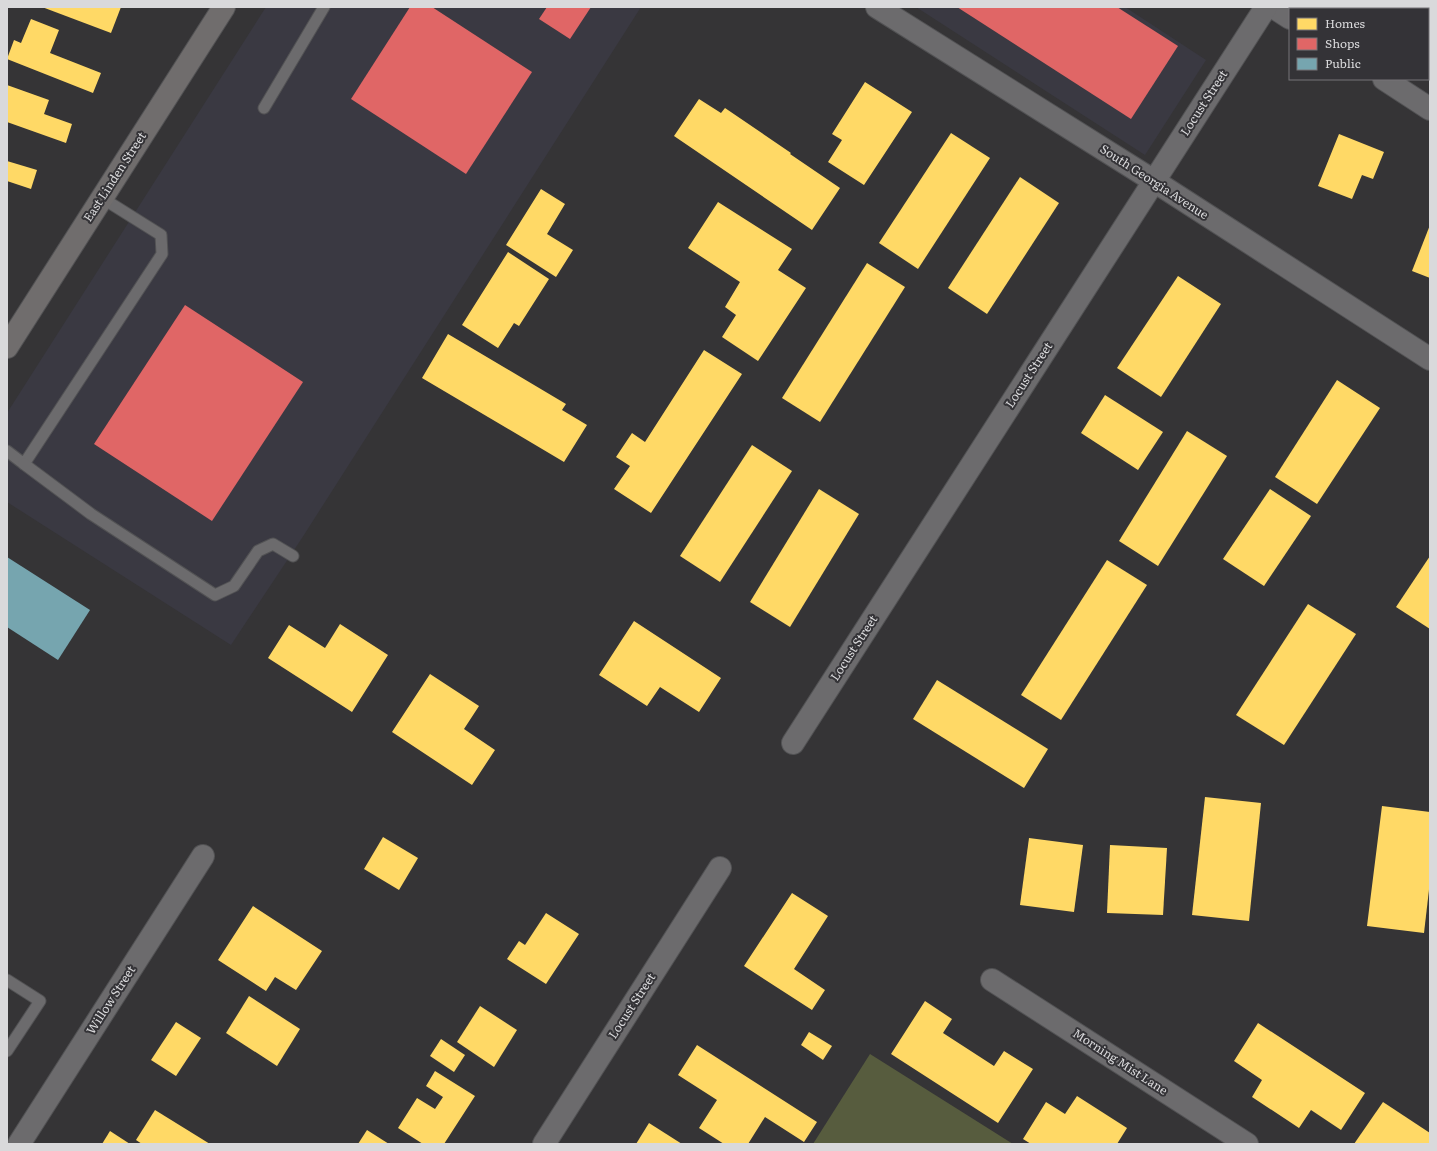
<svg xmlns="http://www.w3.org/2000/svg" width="1437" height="1151" viewBox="0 0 1437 1151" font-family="Literata,serif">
<rect width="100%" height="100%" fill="#353436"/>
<!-- built -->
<g fill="#3a3942">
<polygon points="266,7 641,7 302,538 231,645 7,502 7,413"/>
<polygon points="916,7 1125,7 1206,60 1145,155"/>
</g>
<!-- green -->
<polygon fill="#575c3e" points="870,1054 1013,1144 813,1144"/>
<!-- homes -->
<g fill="#ffd966">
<polygon points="42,7 121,7 111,33"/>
<polygon points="1363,7 1421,7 1420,9 1366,9"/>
<polygon points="31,19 59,30 50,53 101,73 93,93 7,59 14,40 21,43"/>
<polygon points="1430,52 1430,78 1428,76 1428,54"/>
<polygon points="865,82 912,112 864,185 828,162 842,140 832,134"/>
<polygon points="7,85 49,100 44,114 72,124 66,143 7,122"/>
<polygon points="699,99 721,113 725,108 791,153 790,154 840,188 812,230 674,136"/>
<polygon points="951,133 990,158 918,269 879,243"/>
<polygon points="1339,134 1384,152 1373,179 1362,175 1352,199 1318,186"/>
<polygon points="7,161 37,170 31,189 7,181"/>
<polygon points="1020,177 1059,203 987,314 948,288"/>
<polygon points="541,189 565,204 547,234 573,250 556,277 506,245"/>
<polygon points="718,202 792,249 778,270 806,288 758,361 722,337 736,315 725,307 740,282 688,248"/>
<polygon points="1430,225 1430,278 1412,271"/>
<polygon points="508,252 549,279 519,326 514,323 498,348 462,325"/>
<polygon points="867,263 905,287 820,422 782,398"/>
<polygon points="1178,276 1221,304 1161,397 1117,368"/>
<polygon points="448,334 566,404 562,410 587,425 564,462 422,378"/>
<polygon points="704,350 742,374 651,513 614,489 630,466 616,457 632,433 645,442"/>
<polygon points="1337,380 1380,408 1317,504 1275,477"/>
<polygon points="1105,395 1163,432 1138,470 1081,433"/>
<polygon points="1187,431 1227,456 1158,566 1119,541"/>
<polygon points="752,445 792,471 720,582 680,556"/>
<polygon points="819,489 859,514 790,627 750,602"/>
<polygon points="1270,489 1311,516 1264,586 1223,559"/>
<polygon points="1430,556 1430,629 1396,607"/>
<polygon points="1107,560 1147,585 1061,720 1021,695"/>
<polygon points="1308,604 1356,634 1284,745 1236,715"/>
<polygon points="634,621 721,678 699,712 660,687 647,706 599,675"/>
<polygon points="340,624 388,655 352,712 268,658 289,625 325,648"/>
<polygon points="430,674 479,706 464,729 495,750 472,785 392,732"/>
<polygon points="937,680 1048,749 1024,788 913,719"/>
<polygon points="1205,797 1261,803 1249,921 1192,915"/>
<polygon points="1382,806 1430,812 1430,881 1424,933 1367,926"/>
<polygon points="383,837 418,858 399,890 364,869"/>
<polygon points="1029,838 1083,845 1074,912 1020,905"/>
<polygon points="1110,845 1167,848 1163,915 1107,913"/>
<polygon points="792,893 828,916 794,969 825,990 812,1010 744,966"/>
<polygon points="253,906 322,951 296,990 275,977 266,991 218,960"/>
<polygon points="546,913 579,934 546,984 507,959 519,941 525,945"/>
<polygon points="249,996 300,1029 277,1066 226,1033"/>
<polygon points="925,1001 952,1019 943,1033 994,1066 1004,1051 1033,1069 998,1123 891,1054"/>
<polygon points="480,1006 517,1030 494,1067 457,1042"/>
<polygon points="176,1022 201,1038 176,1076 151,1060"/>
<polygon points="1258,1023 1365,1093 1341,1130 1311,1110 1299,1128 1252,1097 1262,1080 1234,1061"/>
<polygon points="809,1032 832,1046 823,1060 801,1045"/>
<polygon points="441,1039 465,1055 454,1072 430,1056"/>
<polygon points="697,1045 817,1122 804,1142 765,1117 748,1144 724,1144 699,1128 717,1100 678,1075"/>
<polygon points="435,1071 475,1096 444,1144 423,1144 398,1128 417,1098 435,1109 443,1097 426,1086"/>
<polygon points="1077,1096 1127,1128 1117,1144 1031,1144 1023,1139 1046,1102 1065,1114"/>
<polygon points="1383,1102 1430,1133 1430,1144 1354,1144"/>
<polygon points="155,1110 210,1144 142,1144 136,1140"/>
<polygon points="649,1123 682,1144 636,1144"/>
<polygon points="367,1130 389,1144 358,1144"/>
<polygon points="110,1131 130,1144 102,1144"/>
</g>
<!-- shops -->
<g fill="#e06666">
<polygon points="410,7 432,7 532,72 466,174 351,99"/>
<polygon points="547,7 591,7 570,39 539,19"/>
<polygon points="957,7 1117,7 1178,46 1131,119"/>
<polygon points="185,305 303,382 212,521 94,444"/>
</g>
<!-- public -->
<polygon fill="#76a5af" points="7,557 90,610 58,660 7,627"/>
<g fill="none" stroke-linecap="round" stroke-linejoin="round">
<defs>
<g id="lane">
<polyline points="264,108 324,7"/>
<polyline points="7,451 24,464 162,254 161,235 102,198"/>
<polyline points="24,464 91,514 215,595 234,586 258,551 273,544 293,556"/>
<polyline points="7,980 40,1001 7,1051"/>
</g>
<g id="street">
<polyline points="877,7 1154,181 1430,359"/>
<polyline points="1273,7 1290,18"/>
<polyline points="1384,79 1430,109"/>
<polyline points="793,743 1266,7"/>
<polyline points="992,980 1247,1144"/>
<polyline points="19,1144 203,856"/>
<polyline points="544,1144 720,868"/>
</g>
<polyline id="secondary" points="7,347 224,7"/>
</defs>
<!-- lane casing -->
<use href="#lane" stroke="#525254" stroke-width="13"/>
<!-- street casing -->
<use href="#street" stroke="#525254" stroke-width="24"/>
<!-- secondary casing -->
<use href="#secondary" stroke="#525254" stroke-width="24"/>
<!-- lane -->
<use href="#lane" stroke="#6c6b6d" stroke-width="11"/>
<!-- street -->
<use href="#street" stroke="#6c6b6d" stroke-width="22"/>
<!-- secondary -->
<use href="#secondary" stroke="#706d6d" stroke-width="22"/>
</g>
<g text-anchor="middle" stroke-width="4" stroke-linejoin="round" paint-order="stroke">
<!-- street labels -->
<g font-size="12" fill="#d9d9db" stroke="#343337">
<text transform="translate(1204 103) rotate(-57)" y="4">Locust Street</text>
<text transform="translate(115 177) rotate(-57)" y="4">East Linden Street</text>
<text transform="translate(1154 182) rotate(33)" y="4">South Georgia Avenue</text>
<text transform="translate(1029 375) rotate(-57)" y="4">Locust Street</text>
<text transform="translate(854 648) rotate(-57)" y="4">Locust Street</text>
<text transform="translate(111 1000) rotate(-57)" y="4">Willow Street</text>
<text transform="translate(632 1006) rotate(-57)" y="4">Locust Street</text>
<text transform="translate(1120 1062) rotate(33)" y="4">Morning Mist Lane</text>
</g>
</g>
<!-- border -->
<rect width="1437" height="1151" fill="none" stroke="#d9d9db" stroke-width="16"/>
<!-- legend -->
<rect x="1289" y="8" width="140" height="72" fill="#343337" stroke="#767579"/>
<rect x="1297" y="18" width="20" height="12" fill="#ffd966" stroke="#767579"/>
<text x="1325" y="28" font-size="12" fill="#d9d9db">Homes</text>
<rect x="1297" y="38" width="20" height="12" fill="#e06666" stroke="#767579"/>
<text x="1325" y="48" font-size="12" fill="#d9d9db">Shops</text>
<rect x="1297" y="58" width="20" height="12" fill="#76a5af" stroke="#767579"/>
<text x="1325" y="68" font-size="12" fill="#d9d9db">Public</text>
</svg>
